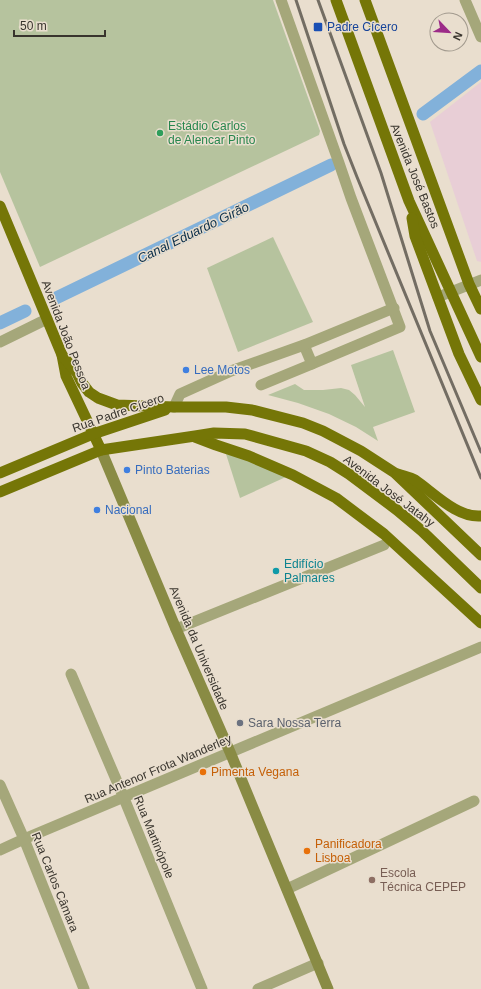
<svg xmlns="http://www.w3.org/2000/svg" width="481" height="989" viewBox="0 0 481 989" font-family="Helvetica,sans-serif">
<rect width="100%" height="100%" fill="#e9dece"/>
<!-- industrial -->
<polygon fill="#e8ced6" points="481,82 481,262 477,261 430,122"/>
<!-- green -->
<g fill="#b6c39e">
<polygon points="0,0 273,0 320,131 319,135 40,267 0,172"/>
<polygon points="273,237 313,322 238,352 207,268"/>
<polygon points="393,350 415,412 373,427 378,441 356,427 329,414 298,403 268,395 295,384 304,390 323,390 341,388 349,390 355,395 365,407 351,365"/>
<polygon points="226,454 248,459 288,476 240,498"/>
</g>
<g fill="none" stroke-linecap="round" stroke-linejoin="round">
<!-- canal -->
<g stroke="#82b1da" stroke-width="13">
<polyline points="423,114 481,71"/>
<polyline points="54,299 331,165"/>
<polyline points="0,323 25,311"/>
</g>
<!-- minor -->
<g stroke="#a5a77a" stroke-width="11">
<polyline points="281,0 339,163 351,198 400,327 312,364 304,345"/>
<polyline points="465,0 481,37"/>
<polyline points="0,342 47,319"/>
<polyline points="261,385 312,364"/>
<polyline points="174,407 180,394 231,371 304,345 394,308"/>
<polyline points="176,629 384,545"/>
<polyline points="71,674 121,791 202,989"/>
<polyline points="0,785 24,839 84,989"/>
<polyline points="0,850 24,839 481,647"/>
<polyline points="287,889 474,801"/>
<polyline points="258,989 318,963"/>
</g>
<!-- tertiary -->
<polyline stroke="#a5a77a" stroke-width="11" points="438,297 481,280"/>
<!-- secondary -->
<polyline stroke="#898b44" stroke-width="11" points="101,450 176,629 230,752 328,989"/>
<!-- primary -->
<g stroke="#757607" stroke-width="11">
<polyline points="336,0 409,201 481,357"/>
<polyline points="365,0 469,284 481,309"/>
<polyline points="0,206 62,355 66,376 101,450"/>
<polyline points="412,218 415,236 459,354 481,400"/>
<polyline points="62,355 77,373 82,383 89,392 98,398 117,405 174,407 226,407 252,410 303,423 323,431 361,451 395,473 481,555"/>
<polyline points="195,437 216,445 249,456 293,475 336,498 384,534 481,623"/>
<polyline points="0,473 93,434 165,410"/>
<path d="M398,474C403,476 410,477 415,480C434,493 457,518 481,516"/>
<polyline points="0,492 101,450 195,436 214,433 245,434 306,451 330,462 349,474 397,510 422,531 481,588"/>
</g>
<!-- rail -->
<g stroke="#736d63" stroke-width="3">
<polyline points="296,0 344,144 357,177 481,478"/>
<polyline points="318,0 381,173 430,331 481,452"/>
</g>
</g>
<!-- markers -->
<rect fill="#1a4fb4" stroke="#e9dece" stroke-width="1.5" x="313" y="22" width="10" height="10" rx="2"/>
<circle fill="#2e9e5b" stroke="#e9dece" stroke-width="1.5" cx="160" cy="133" r="4"/>
<g fill="#3f7fe0" stroke="#e9dece" stroke-width="1.5">
<circle cx="186" cy="370" r="4"/>
<circle cx="127" cy="470" r="4"/>
<circle cx="97" cy="510" r="4"/>
</g>
<circle fill="#0f9aa8" stroke="#e9dece" stroke-width="1.5" cx="276" cy="571" r="4"/>
<circle fill="#6b7280" stroke="#e9dece" stroke-width="1.5" cx="240" cy="723" r="4"/>
<g fill="#e8710a" stroke="#e9dece" stroke-width="1.5">
<circle cx="203" cy="772" r="4"/>
<circle cx="307" cy="851" r="4"/>
</g>
<circle fill="#8d6e63" stroke="#e9dece" stroke-width="1.5" cx="372" cy="880" r="4"/>
<g text-anchor="middle" stroke-width="3" stroke-linejoin="round" paint-order="stroke">
<!-- transit labels -->
<g font-size="12" fill="#164399" stroke="#e9dece" text-anchor="start">
<text x="327" y="31">Padre Cícero</text>
</g>
<!-- leisure labels -->
<g font-size="12" fill="#27864d" stroke="#e9dece" text-anchor="start">
<text x="168" y="130">Estádio Carlos<tspan x="168" dy="14">de Alencar Pinto</tspan></text>
</g>
<!-- street labels -->
<g font-size="12" fill="#38342d" stroke="#e9dece">
<text transform="translate(415 176) rotate(68)" y="4">Avenida José Bastos</text>
<text transform="translate(66 335) rotate(69)" y="4">Avenida João Pessoa</text>
<text transform="translate(118 413) rotate(-19)" y="4">Rua Padre Cícero</text>
<text transform="translate(389 491) rotate(37)" y="4">Avenida José Jatahy</text>
<text transform="translate(199 648) rotate(67)" y="4">Avenida da Universidade</text>
<text transform="translate(158 769) rotate(-23)" y="4">Rua Antenor Frota Wanderley</text>
<text transform="translate(154 837) rotate(68)" y="4">Rua Martinópole</text>
<text transform="translate(55 882) rotate(68)" y="4">Rua Carlos Câmara</text>
</g>
<!-- shop labels -->
<g font-size="12" fill="#366cbe" stroke="#e9dece" text-anchor="start">
<text x="194" y="374">Lee Motos</text>
<text x="135" y="474">Pinto Baterias</text>
<text x="105" y="514">Nacional</text>
</g>
<!-- culture labels -->
<g font-size="12" fill="#0d838f" stroke="#e9dece" text-anchor="start">
<text x="284" y="568">Edifício<tspan x="284" dy="14">Palmares</tspan></text>
</g>
<!-- worship labels -->
<g font-size="12" fill="#5b616d" stroke="#e9dece" text-anchor="start">
<text x="248" y="727">Sara Nossa Terra</text>
</g>
<!-- food labels -->
<g font-size="12" fill="#c56008" stroke="#e9dece" text-anchor="start">
<text x="211" y="776">Pimenta Vegana</text>
<text x="315" y="848">Panificadora<tspan x="315" dy="14">Lisboa</tspan></text>
</g>
<!-- education labels -->
<g font-size="12" fill="#785e54" stroke="#e9dece" text-anchor="start">
<text x="380" y="877">Escola<tspan x="380" dy="14">Técnica CEPEP</tspan></text>
</g>
<!-- water labels -->
<g font-size="13" font-style="italic" fill="#0b2f4b" stroke="#e9dece">
<text transform="translate(193 232) rotate(-26)" y="5">Canal Eduardo Girão</text>
</g>
</g>
<!-- north arrow -->
<g transform="translate(449 32) rotate(115)"><circle r="19" fill="#e9dece" stroke="#a29a8e"/>
<path d="M0-3L7 15L0 10L-7 15Z" fill="#9c2b88"/>
<text y="-6" font-size="11" font-weight="bold" text-anchor="middle" fill="#38342d">N</text>
</g>
<!-- scale -->
<path d="M14 30v6h91v-6" fill="none" stroke="#38342d" stroke-width="2"/>
<text x="20" y="30" font-size="12" fill="#38342d" stroke="#e9dece" stroke-width="3" paint-order="stroke">50 m</text>
</svg>
